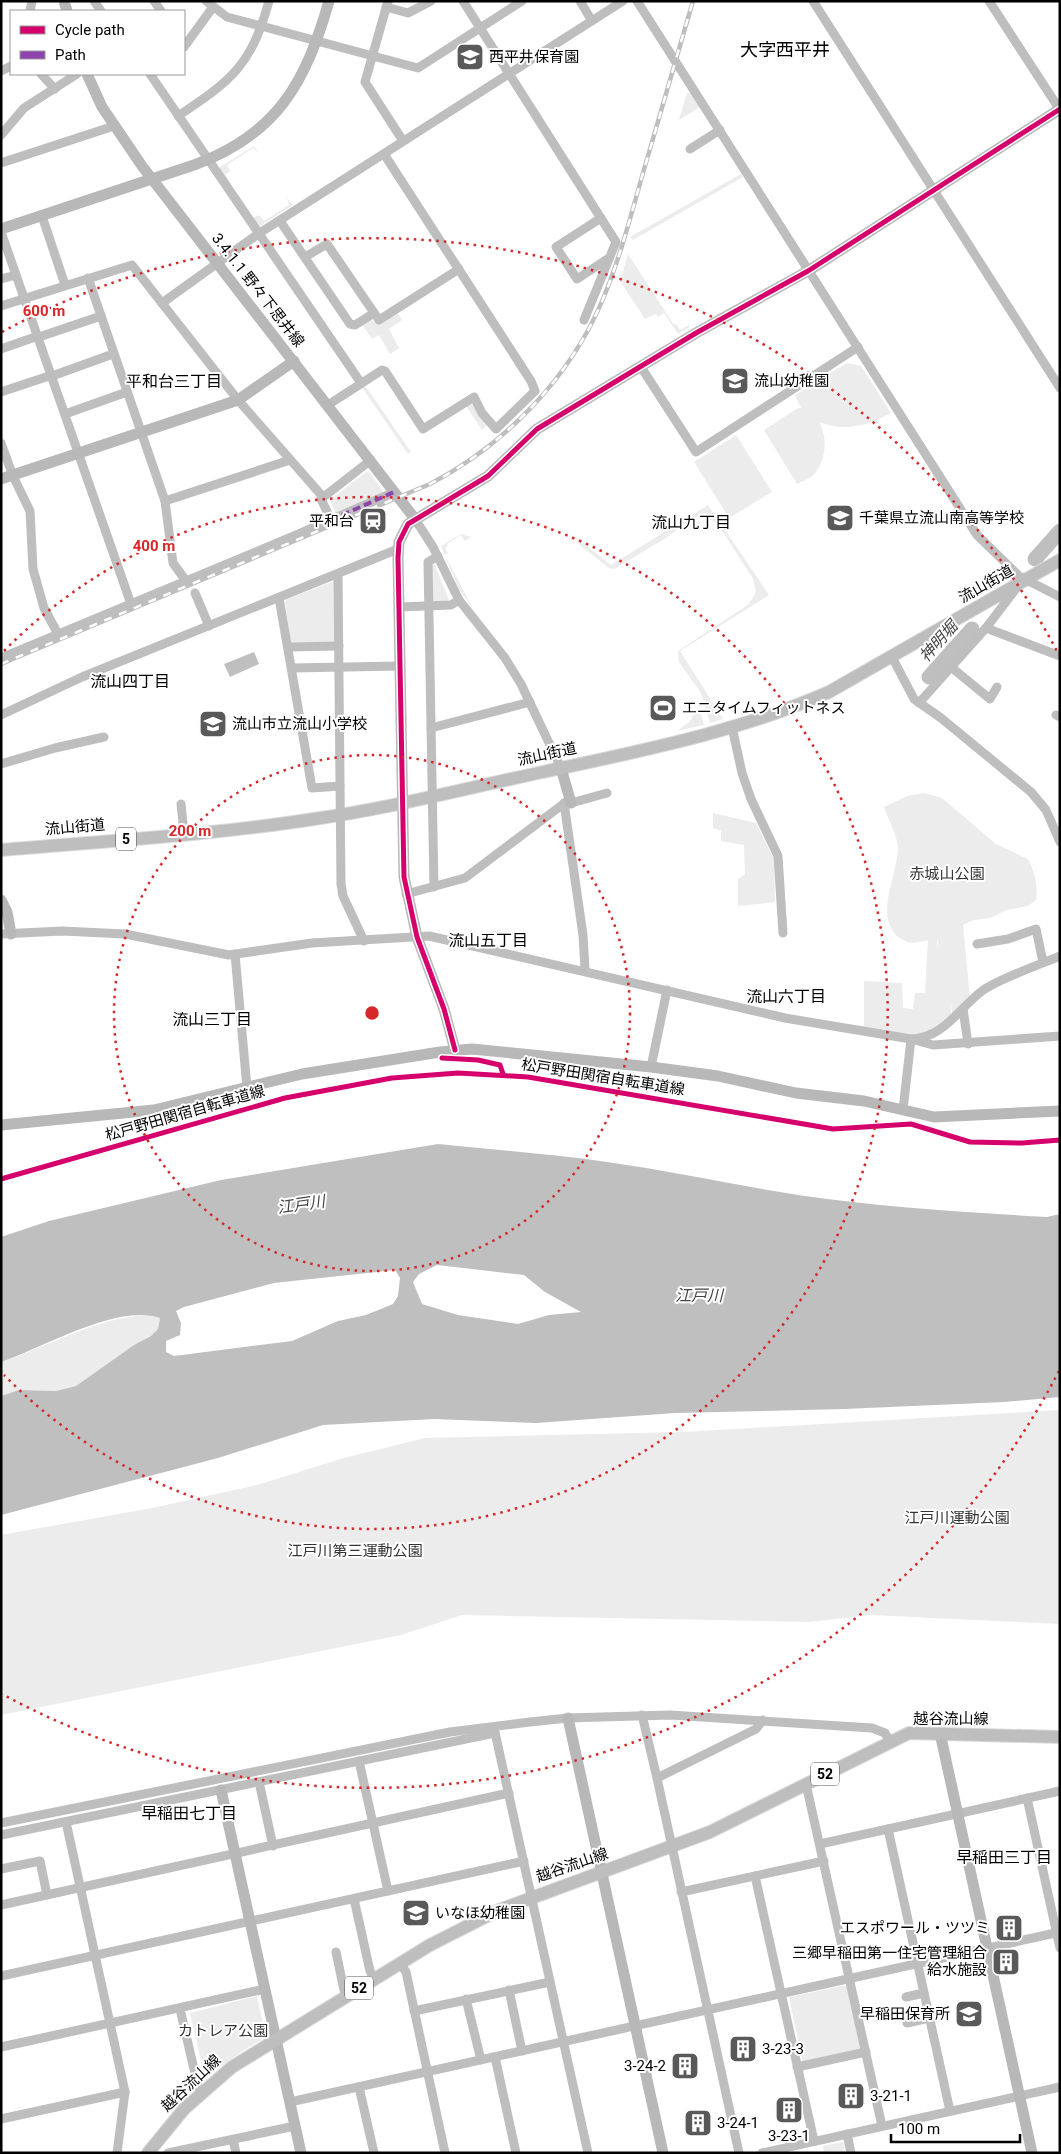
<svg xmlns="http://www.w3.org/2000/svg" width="1061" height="2154" viewBox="0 0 1061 2154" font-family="Roboto,'Noto Sans JP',sans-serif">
<rect width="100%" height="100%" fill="#fff"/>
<!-- green -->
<g fill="#ececec">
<polygon points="687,93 691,93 700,107 679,120"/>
<polygon points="254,146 258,153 253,148 227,165 230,171 225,175 253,218 259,215 264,221 289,205 287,198 293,205 260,226 256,225 220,171 220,167"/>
<polygon points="741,174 743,177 633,240 630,237"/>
<polygon points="628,254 674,325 676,324 680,330 689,325 690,327 678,334 664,313 658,317 656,314 645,319 620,281"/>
<polygon points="397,312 402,320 389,329 399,348 390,354 379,335 372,339 362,324 370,319 378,324"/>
<path d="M847,363L861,366L891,413C868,426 844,432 819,422C828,437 827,464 811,477C807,480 801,482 797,484L764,430L798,408H801L795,395Z"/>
<polygon points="364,384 411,452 408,454 361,386"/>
<polygon points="470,403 474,405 487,425 482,430 466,406"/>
<polygon points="736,435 772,492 729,518 694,462"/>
<polygon points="366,472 370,473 385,494 336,514 330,500"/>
<polygon points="708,505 769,595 680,651 723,719 710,723 701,693 679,662 678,651 749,604 756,592 753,579 718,524 706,517 699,516 690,520 666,538 614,569 609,568 581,546 574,536 611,565"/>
<polygon points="461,534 471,537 465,541 461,535 447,544 448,546 445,548 448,553 445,555 473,609 459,589 441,546"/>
<polygon points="431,565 435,565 449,600 447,603 434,603 431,601"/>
<polygon points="332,582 335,583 336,642 333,644 291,642 285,603 287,599"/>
<polygon points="696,712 701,714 704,725 677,731 690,721"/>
<path d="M924,793L942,798L996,844L1028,859C1035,872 1038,886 1036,900L1028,906L1007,910L990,918L974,920L963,925L970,998L952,1015L951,1000V1017C924,1044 898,1033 864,1027V981L902,983L903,1008L913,1009L915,993H925L928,940H937L938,949V940C927,938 915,946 905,941C869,924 899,873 898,847C897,835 888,819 884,807L907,796Z"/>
<polygon points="713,813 756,823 774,859 775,902 738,906 738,879 745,874 744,845 721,841 721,831 713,828"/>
<polygon points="222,1101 224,1110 193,1118 191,1108"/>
<path d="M147,1315L160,1318L158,1329L151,1336L134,1345L76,1386L56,1391L19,1390L1,1396V1362C50,1346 95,1318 147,1315Z"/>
<polygon points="1060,1410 1060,1624 870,1615 809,1622 462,1615 401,1635 1,1715 1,1535 152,1508 257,1485 344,1458 425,1438 684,1432"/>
<polygon points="847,1985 862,2050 803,2063 789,1997"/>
<polygon points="257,1996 266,2037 238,2054 205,2078 190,2013"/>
<polygon points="843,2142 845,2153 824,2153 823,2146"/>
</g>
<!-- water -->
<g fill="#bfbfbf" fill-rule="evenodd">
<polygon points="254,652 259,664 230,677 224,664"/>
<path d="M438,1144C494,1150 551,1154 607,1162C671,1171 734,1185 798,1195C880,1207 963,1212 1047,1217L1060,1214V1397L1004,1402L844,1409L675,1413L536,1423L434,1419L323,1425L218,1458L1,1515V1396L19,1390L56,1391L76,1386L134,1345L151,1336L158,1329L160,1318C117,1303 43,1348 1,1362V1237L49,1221L221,1180ZM437,1265L524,1275L545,1292L581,1312L549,1315L518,1324L458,1315L422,1304L413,1282L419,1274ZM395,1270L400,1278L398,1296L393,1304L366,1315L338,1321L292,1341L174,1356L166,1352V1341L180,1335L181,1323L176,1311L184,1307L274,1283Z"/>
</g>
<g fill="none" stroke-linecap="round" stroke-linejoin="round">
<!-- river -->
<g stroke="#bfbfbf" stroke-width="15">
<polyline points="1035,559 1060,531"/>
<polyline points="929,677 972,629"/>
</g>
<defs>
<g id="primary">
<path d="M1,850C105,841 211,835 314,819C391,808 467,788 543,772C640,751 738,732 829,692L1060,560"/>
<polyline points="148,2153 184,2109 232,2067 430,1945 499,1910 710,1832 909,1733 1060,1737"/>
</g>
</defs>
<!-- primary casing -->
<use href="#primary" stroke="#dbdbdb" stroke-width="14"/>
<!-- street -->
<g stroke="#bebebe" stroke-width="9">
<polyline points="94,1 101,11"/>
<polyline points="154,1 161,11"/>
<polyline points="206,1 227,17 418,68 522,1"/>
<polyline points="388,1 365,82 403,141"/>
<polyline points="463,1 616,242 584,320"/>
<polyline points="580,1 592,21"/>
<polyline points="637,1 977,535 1019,576 1060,597"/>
<polyline points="813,1 1060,388"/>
<polyline points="989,1 1060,110"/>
<polyline points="386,7 408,13 431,1"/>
<polyline points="30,11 32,1"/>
<polyline points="184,47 213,7"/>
<polyline points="1,71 11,66"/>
<polyline points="41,74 55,89"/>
<polyline points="150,74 361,383"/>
<path d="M178,116C232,80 251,66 269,1"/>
<polyline points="1,135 24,108 77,74"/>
<polyline points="690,149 720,130"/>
<polyline points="1,163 114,126"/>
<polyline points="42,216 65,285"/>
<polyline points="601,218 556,247 577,279 609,258"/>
<polyline points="280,221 350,324 355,325 374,313"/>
<polyline points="1,232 131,604"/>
<polyline points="305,257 327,244 379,320 459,269"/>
<polyline points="88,278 165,501 173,563 186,581"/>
<polyline points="1,279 16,275"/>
<polyline points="162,303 258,234 623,1"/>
<polyline points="1,306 132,265 238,400 323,497"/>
<polyline points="39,337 101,316"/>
<polyline points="1,349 38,336"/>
<polyline points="641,367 696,452 858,347"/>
<polyline points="52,376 113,354"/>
<polyline points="1,392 52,375"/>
<polyline points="328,405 382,370 385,371 423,429 474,397 482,413 496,429 535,391 531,381 384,154"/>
<polyline points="65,414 127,392"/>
<polyline points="1,443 13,476 30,511 33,569 44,608 58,634"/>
<polyline points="165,501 290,460"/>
<polyline points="415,519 433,547 459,600 505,658 521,684 561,768"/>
<polyline points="331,520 321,499 371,460"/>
<polyline points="338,574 341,884 343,896 364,941"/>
<polyline points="195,593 209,626"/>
<polyline points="279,598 312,788 340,786"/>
<polyline points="399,607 451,605 459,600"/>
<polyline points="986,628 1018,586"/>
<polyline points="289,647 339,646"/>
<polyline points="892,657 914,699 941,718 1031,792 1046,810 1060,842"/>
<polyline points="1,658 294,536 394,492"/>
<polyline points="951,667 990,699 997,687"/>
<polyline points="292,668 400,666"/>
<polyline points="919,703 986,628 1060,656"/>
<polyline points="1,715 82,677 398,549"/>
<polyline points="1056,715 1060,717"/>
<polyline points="732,727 742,773 751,799 778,856 783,933"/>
<polyline points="431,728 530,702"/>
<polyline points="1,764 55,748 104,737"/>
<polyline points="564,803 583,935 585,970"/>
<polyline points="571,803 607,793"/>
<polyline points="181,804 184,833"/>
<polyline points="434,887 428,562 438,556"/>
<polyline points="406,894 465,878 570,799"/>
<polyline points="1,934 62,931 125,934 229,955 312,943 429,936 785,1018 911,1039 933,1045 1060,1036"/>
<polyline points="977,944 1008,939 1036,929 1043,962"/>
<polyline points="235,954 247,1088"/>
<polyline points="963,1009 968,1044"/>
<polyline points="651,1067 667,990"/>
<path d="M903,1110L911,1039C944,1038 958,1009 982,991C998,979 1041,964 1060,956"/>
<polyline points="642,1715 657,1778"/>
<polyline points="494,1728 588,2153"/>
<polyline points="359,1761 388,1891"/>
<polyline points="259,1782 273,1846"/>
<polyline points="806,1784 882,2126"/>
<polyline points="1027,1798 1060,1948"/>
<polyline points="66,1822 125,2092 117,2153"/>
<polyline points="1,1823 450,1732 530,1722 568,1718 670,1715 872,1728 885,1733 890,1742"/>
<polyline points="888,1829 950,2111"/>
<polyline points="1,1835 495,1733"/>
<polyline points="820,1844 1060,1791"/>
<polyline points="1,1869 40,1861 47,1895"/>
<polyline points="755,1876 814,2141"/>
<polyline points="681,1892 824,1861"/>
<polyline points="354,1899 370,1971 374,1978"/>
<polyline points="1,1905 509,1793"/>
<polyline points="336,1952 344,1990 347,1995"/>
<polyline points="400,1963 406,1972 445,2153"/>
<polyline points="1,1976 524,1861"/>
<polyline points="509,1990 522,2051"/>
<polyline points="906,1997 924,1993"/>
<polyline points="466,1999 481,2060"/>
<polyline points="180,2009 200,2095"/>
<polyline points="414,2011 550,1982"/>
<polyline points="907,2023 929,2018"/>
<polyline points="1,2047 265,1989"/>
<polyline points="495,2057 516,2153"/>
<polyline points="797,2067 866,2052"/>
<polyline points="359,2087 374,2153"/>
<polyline points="290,2102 1060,1932"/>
<polyline points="1,2119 125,2092"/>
<polyline points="847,2134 851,2153"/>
<polyline points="233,2140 236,2153"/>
<polyline points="168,2153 295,2126"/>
<polyline points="739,2153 657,1778 756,1729 763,1720"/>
<polyline points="762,2153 1060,2087"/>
</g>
<!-- secondary -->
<g stroke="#b8b8b8" stroke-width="11">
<polyline points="64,1 67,11"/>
<polyline points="87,74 102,107 142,166 415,519"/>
<path d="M1,229L194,165C277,135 306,82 329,1"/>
<polyline points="1,479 238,400 294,361"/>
<polyline points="561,768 571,803"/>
<polyline points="1,900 7,912 11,934"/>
<polyline points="455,1050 444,1009 417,937 404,877 398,558 399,542 408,524 488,476 537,429 696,333 808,271 1060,109"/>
<polyline points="1,1125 154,1110 302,1074 440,1052 472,1049 651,1067 718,1076 796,1093 864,1101 934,1117 1060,1111"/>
<polyline points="568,1718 663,2153"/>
<polyline points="940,1733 1032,2153"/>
<polyline points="221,1790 301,2153"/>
</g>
<!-- primary -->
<use href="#primary" stroke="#bebebe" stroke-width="12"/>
<defs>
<path id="rail" d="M1,664L430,484C505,445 570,378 603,299C620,258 631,215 643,173C660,116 676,58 693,1"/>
</defs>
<!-- rail casing -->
<use href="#rail" stroke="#bebebe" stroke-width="4.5"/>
<!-- rail -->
<use href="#rail" stroke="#fff" stroke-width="2.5" stroke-dasharray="8" stroke-linecap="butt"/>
<!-- quiet -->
<polyline stroke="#8e44ad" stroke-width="4" stroke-dasharray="8 4" stroke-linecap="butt" points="331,520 394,492"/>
<defs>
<g id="cycleway">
<polyline points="455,1050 444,1009 417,937 404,877 398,558 399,542 408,524 488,476 537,429 696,333 808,271 1060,109"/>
<polyline points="442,1058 478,1060 500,1065 503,1074"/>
<polyline points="1,1179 285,1098 392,1078 458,1073 528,1077 833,1129 911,1124 970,1142 1022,1143 1060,1140"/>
</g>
</defs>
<!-- cycleway casing -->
<use href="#cycleway" stroke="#fff" stroke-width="8"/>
<!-- cycleway -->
<use href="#cycleway" stroke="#d6006c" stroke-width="5"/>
</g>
<!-- distance rings -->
<g fill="none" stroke="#d62828" stroke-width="2.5" stroke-dasharray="2.5 5">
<circle cx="372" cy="1013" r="258"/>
<path d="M4 651A516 516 0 1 1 4 1375"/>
<path d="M1059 1371A775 775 0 0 1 2 1694M2 332A775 775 0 0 1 1059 655"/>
</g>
<!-- icons -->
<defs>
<symbol id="school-square" viewBox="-11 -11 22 22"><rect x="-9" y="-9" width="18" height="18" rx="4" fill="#595959" stroke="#fff"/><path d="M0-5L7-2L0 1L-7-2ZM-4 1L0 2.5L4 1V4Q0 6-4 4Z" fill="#fff"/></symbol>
<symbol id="station-square" viewBox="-11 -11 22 22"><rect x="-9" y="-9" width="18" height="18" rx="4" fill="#595959" stroke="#fff"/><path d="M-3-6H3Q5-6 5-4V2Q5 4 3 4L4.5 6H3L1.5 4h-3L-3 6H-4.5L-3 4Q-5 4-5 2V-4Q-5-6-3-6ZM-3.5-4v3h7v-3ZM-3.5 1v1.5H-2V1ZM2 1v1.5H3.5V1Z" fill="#fff"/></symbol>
<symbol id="stadium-square" viewBox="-11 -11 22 22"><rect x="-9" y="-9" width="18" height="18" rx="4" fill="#595959" stroke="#fff"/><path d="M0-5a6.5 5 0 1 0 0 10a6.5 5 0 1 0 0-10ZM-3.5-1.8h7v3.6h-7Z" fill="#fff"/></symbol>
<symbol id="building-square" viewBox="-11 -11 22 22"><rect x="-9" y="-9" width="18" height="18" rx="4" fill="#595959" stroke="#fff"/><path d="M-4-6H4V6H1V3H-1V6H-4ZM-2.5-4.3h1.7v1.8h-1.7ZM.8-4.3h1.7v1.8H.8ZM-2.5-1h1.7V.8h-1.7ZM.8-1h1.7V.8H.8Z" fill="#fff"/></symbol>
</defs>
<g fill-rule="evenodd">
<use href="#school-square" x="454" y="41" width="32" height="32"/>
<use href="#school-square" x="719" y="365" width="32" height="32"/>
<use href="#school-square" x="824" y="502" width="32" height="32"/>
<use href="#station-square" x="357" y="505" width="32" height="32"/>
<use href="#stadium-square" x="647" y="692" width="32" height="32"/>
<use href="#school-square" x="197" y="708" width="32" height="32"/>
<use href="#school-square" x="400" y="1897" width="32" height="32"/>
<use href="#building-square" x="993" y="1912" width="32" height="32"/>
<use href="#building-square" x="990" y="1946" width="32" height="32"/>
<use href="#school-square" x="953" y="1998" width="32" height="32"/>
<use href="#building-square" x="727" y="2033" width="32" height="32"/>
<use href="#building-square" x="669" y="2050" width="32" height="32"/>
<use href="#building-square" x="835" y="2080" width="32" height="32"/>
<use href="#building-square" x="773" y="2094" width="32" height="32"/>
<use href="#building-square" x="682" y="2107" width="32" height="32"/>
</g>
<g text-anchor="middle" stroke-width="4" stroke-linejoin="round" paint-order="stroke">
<!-- shield labels -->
<g fill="#fff" stroke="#4c4c4c" stroke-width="1">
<rect x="116" y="827.5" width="20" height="23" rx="4"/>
<rect x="811" y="1762.5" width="28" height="23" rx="4"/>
<rect x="345" y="1976.5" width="28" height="23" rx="4"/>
</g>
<g font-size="14" font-weight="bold" fill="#000">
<text x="126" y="844">5</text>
<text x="825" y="1779">52</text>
<text x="359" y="1993">52</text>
</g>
<!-- poi labels -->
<g font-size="15" fill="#000" stroke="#fff" text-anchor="start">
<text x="489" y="62">西平井保育園</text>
<text x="754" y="386">流山幼稚園</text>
<text x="859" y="523">千葉県立流山南高等学校</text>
<text x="354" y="526" text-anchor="end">平和台</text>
<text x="682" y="713">エニタイムフィットネス</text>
<text x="232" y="729">流山市立流山小学校</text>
<text x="435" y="1918">いなほ幼稚園</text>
<text x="990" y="1933" text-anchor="end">エスポワール・ツツミ</text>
<text x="987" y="1958" text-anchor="end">三郷早稲田第一住宅管理組合<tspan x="987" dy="17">給水施設</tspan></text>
<text x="950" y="2019" text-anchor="end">早稲田保育所</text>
<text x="762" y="2054">3-23-3</text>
<text x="666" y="2071" text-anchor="end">3-24-2</text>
<text x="870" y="2101">3-21-1</text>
<text x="717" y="2128">3-24-1</text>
<text x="789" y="2141" text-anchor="middle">3-23-1</text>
</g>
<!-- street labels -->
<g font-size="15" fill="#000" stroke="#fff">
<text transform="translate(258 290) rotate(52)" y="5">3.4.1.1 野々下思井線</text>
<text transform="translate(986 584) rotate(-30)" y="5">流山街道</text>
<text transform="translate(547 754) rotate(-12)" y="5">流山街道</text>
<text transform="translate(75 827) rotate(-5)" y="5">流山街道</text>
<text transform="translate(603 1077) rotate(9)" y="5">松戸野田関宿自転車道線</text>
<text transform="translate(185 1113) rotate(-16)" y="5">松戸野田関宿自転車道線</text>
<text x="951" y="1724">越谷流山線</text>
<text transform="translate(572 1865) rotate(-19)" y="5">越谷流山線</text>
<text transform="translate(191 2083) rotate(-43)" y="5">越谷流山線</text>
</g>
<!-- park labels -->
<g font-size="15" fill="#333" stroke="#fff">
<text x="947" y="879">赤城山公園</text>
<text x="957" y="1523">江戸川運動公園</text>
<text x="355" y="1556">江戸川第三運動公園</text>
<text x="223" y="2036">カトレア公園</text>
</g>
<!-- neighbourhood labels -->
<g font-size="16" fill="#000" stroke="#fff">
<text x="174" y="387">平和台三丁目</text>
<text x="691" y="528">流山九丁目</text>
<text x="130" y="687">流山四丁目</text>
<text x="488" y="946">流山五丁目</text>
<text x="786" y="1002">流山六丁目</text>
<text x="212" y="1025">流山三丁目</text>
<text x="189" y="1819">早稲田七丁目</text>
<text x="1004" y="1863">早稲田三丁目</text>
</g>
<!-- water labels -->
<g font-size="16" font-style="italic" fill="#444" stroke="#fff">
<text transform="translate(938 641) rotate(-48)" y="6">神明堀</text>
<text transform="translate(301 1204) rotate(-8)" y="6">江戸川</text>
<text x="699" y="1301">江戸川</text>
</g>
<!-- quarter labels -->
<g font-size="18" fill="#000" stroke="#fff">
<text x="785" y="56">大字西平井</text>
</g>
</g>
<circle cx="372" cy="1013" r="8" fill="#d62828" stroke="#fff" stroke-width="2.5"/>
<g font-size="15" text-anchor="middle" font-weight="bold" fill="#d62828" stroke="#fff" stroke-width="4" stroke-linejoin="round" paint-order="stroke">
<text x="44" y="316">600 m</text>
<text x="154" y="551">400 m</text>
<text x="190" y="836">200 m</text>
</g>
<!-- border -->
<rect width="1061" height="2154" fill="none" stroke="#000000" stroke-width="5"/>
<!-- legend -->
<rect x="10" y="10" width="175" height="65" fill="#ffffff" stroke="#999999"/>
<rect x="20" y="26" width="25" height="8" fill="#d6006c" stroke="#999999"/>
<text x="55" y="35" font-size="15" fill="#000000">Cycle path</text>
<rect x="20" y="51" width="25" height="8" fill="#8e44ad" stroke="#999999"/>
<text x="55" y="60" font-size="15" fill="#000000">Path</text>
<!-- scale -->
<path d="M891 2134v8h129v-8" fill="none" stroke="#000000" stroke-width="2.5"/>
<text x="898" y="2134" font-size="15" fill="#000000" stroke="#ffffff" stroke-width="4" paint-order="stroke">100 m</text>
</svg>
